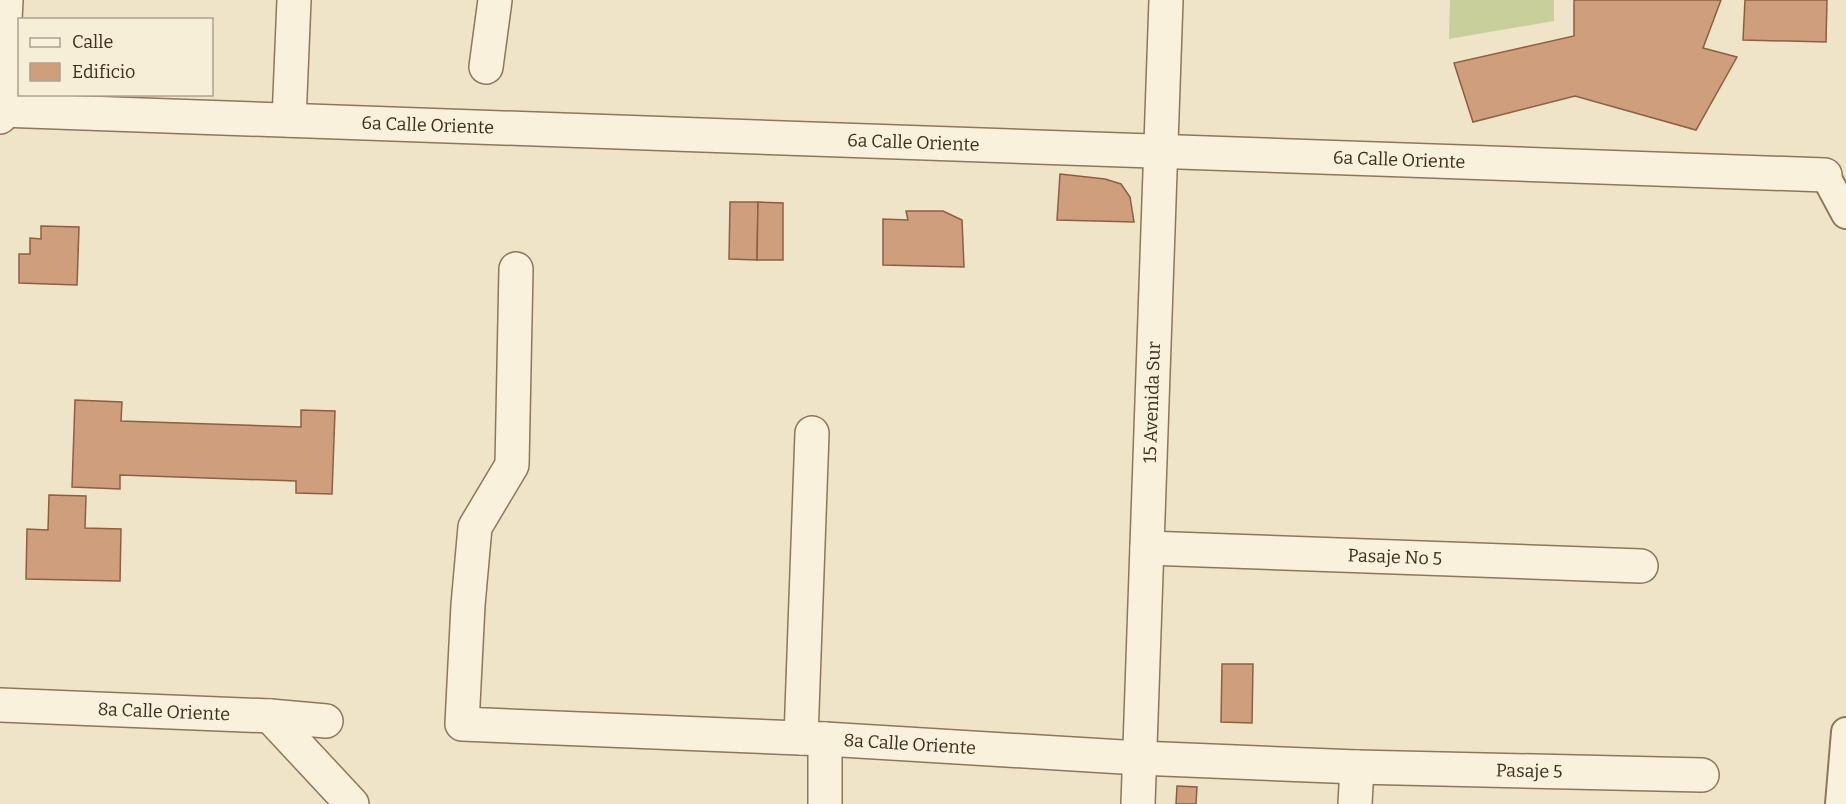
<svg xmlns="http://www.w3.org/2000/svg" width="1846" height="804" viewBox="0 0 1846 804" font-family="Bitter,serif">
<rect width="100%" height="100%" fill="#f0e4c8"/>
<!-- green -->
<polygon fill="#c9cf9b" points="1450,0 1554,0 1554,21 1449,39"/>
<!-- building -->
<g fill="#cf9f7d" stroke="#8d5f41" stroke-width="1.5">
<polygon points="1574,0 1721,0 1703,48 1737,57 1696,130 1575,96 1473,122 1454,63 1574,36"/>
<polygon points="1745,0 1827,0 1826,42 1743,40"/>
<polygon points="1060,174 1105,179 1121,184 1130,197 1134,222 1057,220"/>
<polygon points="730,202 758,202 757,260 729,259"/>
<polygon points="758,202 783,203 783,260 757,260"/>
<polygon points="906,211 943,211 962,220 964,267 883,265 883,219 908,220"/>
<polygon points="41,226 79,227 77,285 19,283 19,254 30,254 30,238 41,239"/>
<polygon points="75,400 122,402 121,421 301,427 301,410 335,411 332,494 296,493 296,481 120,475 120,489 72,487"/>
<polygon points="49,495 86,496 85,528 121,529 120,581 26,579 27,529 48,530"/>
<polygon points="1222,664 1253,664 1252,723 1221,722"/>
<polygon points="1177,786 1197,787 1196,804 1176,804"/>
</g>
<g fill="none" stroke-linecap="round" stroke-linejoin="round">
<defs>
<g id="pedestrian">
<polyline points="1825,175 1846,214"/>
<polyline points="1840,804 1846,732"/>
</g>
<g id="minor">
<polyline points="486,67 495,0"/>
<path id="s1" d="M0,110L1825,175"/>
<polyline points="0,117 6,0"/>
<polyline points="289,120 294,0"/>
<path id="s2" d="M516,269L512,465L475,527L468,605L462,724L825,739L1139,758L1357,767L1702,775"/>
<path id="s3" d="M1147,548L1641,566"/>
<path id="s4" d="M0,705L270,716L326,721"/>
<polyline points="270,716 352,804"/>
<polyline points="801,738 812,433"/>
<polyline points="825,804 825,739"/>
<path id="s5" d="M1138,804L1166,0"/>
<polyline points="1355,804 1357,767"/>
</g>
</defs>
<!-- pedestrian casing -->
<use href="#pedestrian" stroke="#8d765c" stroke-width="32"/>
<!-- minor casing -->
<use href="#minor" stroke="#8d765c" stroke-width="36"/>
<!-- pedestrian -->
<use href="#pedestrian" stroke="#faf1dc" stroke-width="28"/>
<!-- minor -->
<use href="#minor" stroke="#faf1dc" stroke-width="33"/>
</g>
<g text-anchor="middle" stroke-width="4.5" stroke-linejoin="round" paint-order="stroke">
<!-- street labels -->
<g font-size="18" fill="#3d2e20" stroke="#f7eed8">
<text dy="6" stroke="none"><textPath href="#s1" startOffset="428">6a Calle Oriente</textPath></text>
<text dy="6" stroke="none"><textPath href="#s1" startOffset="914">6a Calle Oriente</textPath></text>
<text dy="6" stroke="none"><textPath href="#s1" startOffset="1400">6a Calle Oriente</textPath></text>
<text dy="6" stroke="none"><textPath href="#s5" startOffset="402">15 Avenida Sur</textPath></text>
<text dy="6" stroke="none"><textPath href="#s3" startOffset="248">Pasaje No 5</textPath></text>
<text dy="6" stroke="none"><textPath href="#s4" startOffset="164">8a Calle Oriente</textPath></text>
<text dy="6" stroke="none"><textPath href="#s2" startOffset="914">8a Calle Oriente</textPath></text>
<text dy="6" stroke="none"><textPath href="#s2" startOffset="1534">Pasaje 5</textPath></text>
</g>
</g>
<!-- legend -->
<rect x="18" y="18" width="195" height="78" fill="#f7eed8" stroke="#ada18e" stroke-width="1.5"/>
<rect x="30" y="38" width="30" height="9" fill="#faf1dc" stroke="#ada18e" stroke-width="1.5"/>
<text x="72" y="48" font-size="18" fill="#3d2e20">Calle</text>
<rect x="30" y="63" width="30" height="18" fill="#cf9f7d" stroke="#ada18e" stroke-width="1.5"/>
<text x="72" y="78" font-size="18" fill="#3d2e20">Edificio</text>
</svg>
